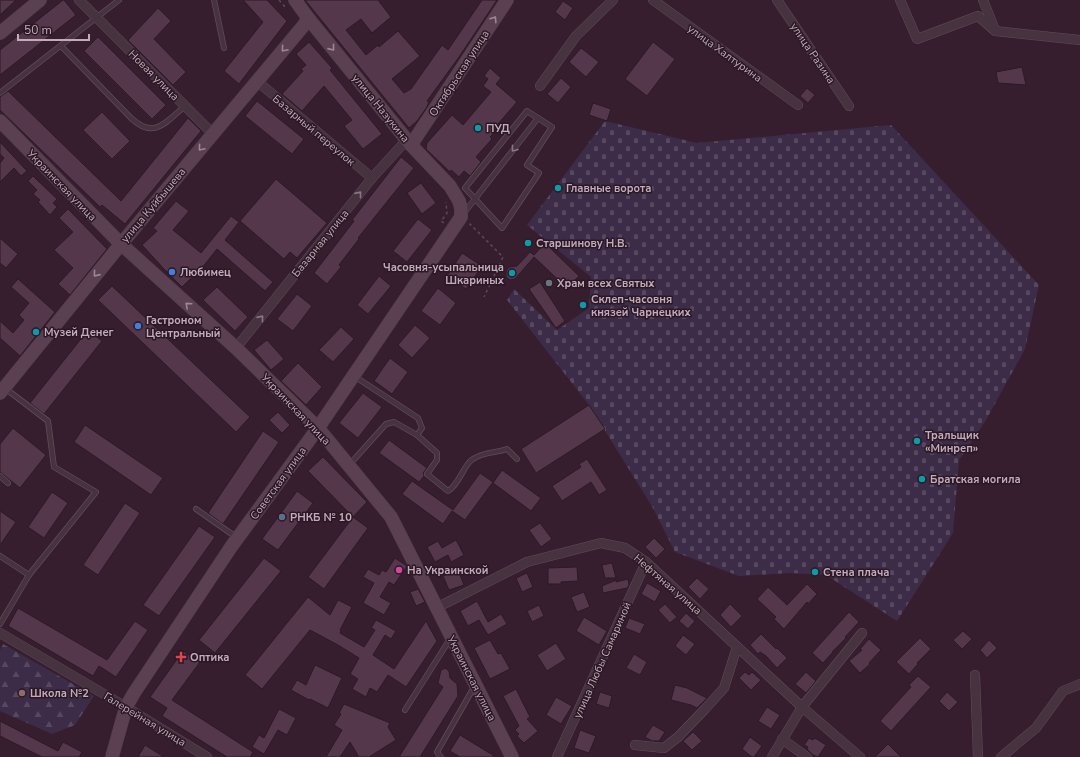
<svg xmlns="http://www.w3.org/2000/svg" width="1080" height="757" viewBox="0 0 1080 757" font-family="'Nunito Sans',sans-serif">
<defs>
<pattern id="forest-firs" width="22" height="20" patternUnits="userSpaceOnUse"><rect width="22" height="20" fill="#3c2c48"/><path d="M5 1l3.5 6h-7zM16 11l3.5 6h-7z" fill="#574860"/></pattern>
<pattern id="cemetery-stones" width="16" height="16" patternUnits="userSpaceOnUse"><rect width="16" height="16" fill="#3c2c48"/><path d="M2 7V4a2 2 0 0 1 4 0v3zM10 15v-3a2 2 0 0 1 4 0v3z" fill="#574860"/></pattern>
</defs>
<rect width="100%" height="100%" fill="#361e2f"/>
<!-- forest -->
<polygon fill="url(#forest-firs)" points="3,644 94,696 75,725 52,734 0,711 0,650"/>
<!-- cemetery -->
<polygon fill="url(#cemetery-stones)" points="605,121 697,143 891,125 1039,285 1025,349 986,420 959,460 953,533 897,621 826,575 790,573 739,576 675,552 653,508 589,405 507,300 514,289 557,330 589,308 591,277 527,225"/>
<!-- building -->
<g fill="#54374b" stroke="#2d1927">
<polygon points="0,0 16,0 0,15"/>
<polygon points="63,0 64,0 76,15 0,75 0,50"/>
<polygon points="243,0 267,0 287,21 239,84 224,71 263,22"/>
<polygon points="305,0 378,0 391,17 372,33 361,19 346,30 366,55 378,45 379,47 398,31 420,56 392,79 404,93 411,89 442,45 448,50 482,0 497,0 459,57 427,101 429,102 427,107 417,121 409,128"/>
<polygon points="563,1 573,8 565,20 555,12"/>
<polygon points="158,8 171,21 154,39 186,72 173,85 128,40"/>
<polygon points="98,37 166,105 152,119 84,51"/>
<polygon points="309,42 332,68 330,70 382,134 363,149 344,126 352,120 324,86 302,111 282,94 303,71 301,69 306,65 296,54"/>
<polygon points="653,42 675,59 647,96 625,79"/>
<polygon points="581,48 599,62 586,77 569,62"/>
<polygon points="1022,67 1026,85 998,83 996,72"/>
<polygon points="490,68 501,78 496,84 517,102 492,131 494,133 490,137 492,139 476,157 481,162 470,176 464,171 459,177 451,170 450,172 426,149 427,143 452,115 463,125 491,92 483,86 488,79 484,76"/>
<polygon points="561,78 571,87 558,103 547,94"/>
<polygon points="807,88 815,95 808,103 800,96"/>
<polygon points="8,91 121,201 188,118 201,131 125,224 102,205 100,207 0,110 0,97"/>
<polygon points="257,101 304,139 292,154 245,116"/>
<polygon points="593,103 611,109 607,121 589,115"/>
<polygon points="102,112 130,141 112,159 83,130"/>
<polygon points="0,142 27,171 21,176 14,168 0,182 0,163 4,158 0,154"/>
<polygon points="401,157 414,168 358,238 359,239 339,265 341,267 327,284 314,273 354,221 352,220"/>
<polygon points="33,176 57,199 53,203 57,207 50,215 38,202 40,200 33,194 37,190 28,181"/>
<polygon points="276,179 327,223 297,258 290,252 284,259 240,221"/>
<polygon points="421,183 436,203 422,214 407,193"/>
<polygon points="176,201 189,211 173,230 201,253 231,216 239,222 225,240 273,282 265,291 217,249 202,268 182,287 164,269 142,245 157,231 153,228"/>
<polygon points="68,209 107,249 70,295 58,284 73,268 54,250 73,232 59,218"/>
<polygon points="418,219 432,230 407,262 393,251"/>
<polygon points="0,238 18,254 6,268 0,263"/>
<polygon points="545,243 579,276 567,288 534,257 515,279 510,280 506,277 506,271 509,267 517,266 530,252 534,255"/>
<polygon points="462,253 482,266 466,289 447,276"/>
<polygon points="379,276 391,286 368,314 357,305"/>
<polygon points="18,279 55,312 20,356 0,338 0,321 13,333 24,320 19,315 29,303 11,287"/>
<polygon points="540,282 565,321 556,328 529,289"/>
<polygon points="112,286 250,417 236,432 98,300"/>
<polygon points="217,287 248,317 235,331 203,300"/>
<polygon points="438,288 456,303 440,325 421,311"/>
<polygon points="297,294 312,306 293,331 277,319"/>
<polygon points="415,325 430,338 412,358 398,345"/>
<polygon points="341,327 354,339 333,362 319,350"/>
<polygon points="88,330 102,341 44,414 30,403"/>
<polygon points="267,340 284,359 271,370 254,350"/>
<polygon points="390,358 408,372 392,394 374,381"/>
<polygon points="298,363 322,387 306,405 281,381"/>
<polygon points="363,393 382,407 358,438 339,423"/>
<polygon points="589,405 605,429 536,473 521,449"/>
<polygon points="278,412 290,425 282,433 269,420"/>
<polygon points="85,425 163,478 151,495 74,442"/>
<polygon points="13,428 46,455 20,488 0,472 0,444"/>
<polygon points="263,431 279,442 223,524 208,513"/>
<polygon points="389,440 427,468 423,473 424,476 419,482 379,453"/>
<polygon points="323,457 367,502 353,517 308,471"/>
<polygon points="587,459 607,490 599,495 591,482 562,501 552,486 581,467 579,464"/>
<polygon points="502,470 541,498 531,511 493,483"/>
<polygon points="480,473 493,482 465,520 452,511 443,524 402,494 412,481 453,510"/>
<polygon points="297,491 313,503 278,550 262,539"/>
<polygon points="52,492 68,503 44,538 28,527"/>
<polygon points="125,503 140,513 98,575 83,565"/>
<polygon points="0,511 16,522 0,545"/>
<polygon points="353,517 368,528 324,589 308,577"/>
<polygon points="540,523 552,539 541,547 529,530"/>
<polygon points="199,526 215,537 159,616 143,605"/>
<polygon points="654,538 665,549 656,558 645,547"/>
<polygon points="456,540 464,555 451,562 448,555 435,562 427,547 438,541 442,548"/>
<polygon points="264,558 281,571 215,653 199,640"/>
<polygon points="395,558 407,566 394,585 389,582 380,597 391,603 384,615 363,603 374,583 363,577 368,569 379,575 382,570 386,572"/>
<polygon points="612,563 616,578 605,578 602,565"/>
<polygon points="577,567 578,581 561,582 561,584 548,584 548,568"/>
<polygon points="458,570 464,585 449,590 443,576"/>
<polygon points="527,573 533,587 522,592 516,578"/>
<polygon points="697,578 709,589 700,599 688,587"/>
<polygon points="628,579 629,585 627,588 603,593 602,586 616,580 616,582"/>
<polygon points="647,583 661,591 655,602 641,594"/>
<polygon points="807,584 817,594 808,604 807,602 784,629 774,619 776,617 757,599 768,587 787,605"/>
<polygon points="418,589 425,602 416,606 410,592"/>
<polygon points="584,592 590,607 577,612 571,597"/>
<polygon points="308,597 330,615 338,600 352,607 340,630 341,631 340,633 364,647 375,630 371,628 376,620 396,631 391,639 385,635 373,655 394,669 426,621 437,641 406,687 388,675 377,692 370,688 366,697 352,689 358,679 350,674 359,658 338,645 310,630 262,689 245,675"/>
<polygon points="477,601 488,622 501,614 507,624 488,635 479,620 468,626 460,611"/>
<polygon points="665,604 677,617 670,623 658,610"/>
<polygon points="730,604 742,616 731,627 720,615"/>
<polygon points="539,605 544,616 532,622 527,611"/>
<polygon points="18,608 107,660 135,621 148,630 116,677 99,666 93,676 8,626"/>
<polygon points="849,612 859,622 845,637 846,638 832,652 833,652 823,663 812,653"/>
<polygon points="686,613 695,621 688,629 679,621"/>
<polygon points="584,617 607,631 599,645 576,631"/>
<polygon points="629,618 645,624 640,634 625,628"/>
<polygon points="963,631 972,639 962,649 953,640"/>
<polygon points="761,634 776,649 777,648 787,658 777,668 766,656 760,652 758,654 750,645"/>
<polygon points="683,635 695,644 686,655 675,646"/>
<polygon points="920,638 931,649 917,663 918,664 909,674 896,662"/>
<polygon points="869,639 881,650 869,663 870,664 860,673 849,661 862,650 860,649"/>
<polygon points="490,640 498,654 501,653 510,669 490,679 474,648"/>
<polygon points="989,640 997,648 987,658 980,650"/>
<polygon points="556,643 566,659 547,671 537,655"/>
<polygon points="183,651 200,662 172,700 253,752 250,757 227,757 162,716 167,708 150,697"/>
<polygon points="634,654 647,662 640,675 626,668"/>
<polygon points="315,665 342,678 328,708 310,699 309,700 291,690 297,680 306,685"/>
<polygon points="445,668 449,671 450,678 457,684 458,696 420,757 399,757 443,687 438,683 441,670"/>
<polygon points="745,672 749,675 752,672 761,680 751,690 739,678"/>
<polygon points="806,672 816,681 806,693 795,684"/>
<polygon points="918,676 931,687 891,731 880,721 911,687 909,685"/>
<polygon points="675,685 687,688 707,698 697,708 691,705 671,700"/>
<polygon points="516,689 530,717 527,719 538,731 524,743 517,736 519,734 515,730 519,726 503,696"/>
<polygon points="600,692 612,696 609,708 596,704"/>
<polygon points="947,692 958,702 949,711 939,701"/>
<polygon points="556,697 572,706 561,724 546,715"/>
<polygon points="344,704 390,723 388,727 396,740 369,757 359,757 350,742 340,757 326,757 342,730 334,725 341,714 339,713"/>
<polygon points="767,707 780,715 771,729 758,721"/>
<polygon points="279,709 296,718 287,735 278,730 264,754 252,747 259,735 264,738"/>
<polygon points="0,721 58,751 63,742 82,752 79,757 42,757 0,736"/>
<polygon points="653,725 665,732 659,741 652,741 645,737"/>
<polygon points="580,730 596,736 589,753 574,748"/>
<polygon points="693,732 702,741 692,750 683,741"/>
<polygon points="460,735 496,757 460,757 450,751"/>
<polygon points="750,737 762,746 754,757 752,757 742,749"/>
<polygon points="809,738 813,740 815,738 826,745 818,757 813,755 807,749 808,747 804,745"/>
<polygon points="888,744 901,757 875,757"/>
<polygon points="145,745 164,757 138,757"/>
</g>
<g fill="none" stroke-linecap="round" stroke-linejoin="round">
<defs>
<g id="lane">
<polyline points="214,0 224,48"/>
<path d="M61,46L131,118C154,140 166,122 185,106"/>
<polyline points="0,93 119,0"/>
<polygon points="527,111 552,127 527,165 539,173 502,228 465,188"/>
<polyline points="464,213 538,118"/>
<polyline points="6,389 48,421 54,467 96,492 29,575"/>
<path d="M417,435L437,453V460L427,474L448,491C460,484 463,465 473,459C483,452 496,453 507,449L517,459"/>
<polyline points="350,464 386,424 394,422 417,435 422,428 418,418 354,376"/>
<polyline points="0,476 8,483"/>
<polyline points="196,509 236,537"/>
<polyline points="0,556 29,575 0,624"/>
<polyline points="405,710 450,639"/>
<polyline points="441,757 437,752 474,687"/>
</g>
<g id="street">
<polyline points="79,0 213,134"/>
<polyline points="653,0 798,105"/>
<polyline points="777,0 849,106"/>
<polyline points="900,0 917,39 978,16 995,31 1080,40"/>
<polyline points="983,0 995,30"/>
<polyline points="257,81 372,178"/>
<polyline points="540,86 576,36 613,0"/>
<polyline points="236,348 372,178 402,145 406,139"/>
<polyline points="436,608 527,562 601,543 625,548 646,562 802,707 860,757"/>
<polyline points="0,633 126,707 207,757"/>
<polyline points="975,675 978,757"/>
<polyline points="782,739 807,757"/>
<polyline points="635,745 664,748 678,737 705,709 724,688 737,647"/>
<polyline points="557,757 646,562"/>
<polyline points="772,757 802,707 862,633"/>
<polyline points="1001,757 1036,728 1063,691 1080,684"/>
</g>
<g id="secondary">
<polyline points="0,33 40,0"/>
<polyline points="0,121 121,244 236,348 318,428 391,517 512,757"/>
<polyline points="411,145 507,0"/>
<polyline points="0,393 121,244 304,25 308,18"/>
<polyline points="112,757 126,707 134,693 231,547 318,428 461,217 461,208 459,201 450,186 411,145 308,18 295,0"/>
</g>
</defs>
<!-- lane casing -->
<use href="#lane" stroke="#624c5b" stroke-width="6"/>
<!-- street casing -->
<use href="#street" stroke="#624c5b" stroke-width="10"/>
<!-- secondary casing -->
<use href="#secondary" stroke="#503b49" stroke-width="14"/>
<!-- path -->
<g stroke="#5a475d" stroke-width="1.5" stroke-dasharray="3 3" stroke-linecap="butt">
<polyline points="279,0 285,7"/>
<polyline points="444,223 441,221 447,213 446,202"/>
<polyline points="470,225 470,224 503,257 484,297"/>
</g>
<!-- lane -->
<use href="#lane" stroke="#473240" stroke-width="4.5"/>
<!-- street -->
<use href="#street" stroke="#473240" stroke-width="9"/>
<!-- secondary -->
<use href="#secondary" stroke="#5a4050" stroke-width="13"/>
</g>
<!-- one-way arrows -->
<defs><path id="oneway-chevron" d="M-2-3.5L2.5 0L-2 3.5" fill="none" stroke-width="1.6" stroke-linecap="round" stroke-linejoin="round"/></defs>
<g stroke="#9f8696">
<use href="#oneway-chevron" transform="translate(494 19) rotate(-57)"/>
<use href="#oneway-chevron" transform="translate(332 48) rotate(51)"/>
<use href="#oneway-chevron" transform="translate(284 49) rotate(130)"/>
<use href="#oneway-chevron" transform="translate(201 148) rotate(130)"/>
<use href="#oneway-chevron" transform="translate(96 274) rotate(129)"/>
<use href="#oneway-chevron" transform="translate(188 305) rotate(-138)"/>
</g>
<g stroke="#8c7584">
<use href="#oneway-chevron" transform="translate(514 149) rotate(128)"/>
<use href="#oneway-chevron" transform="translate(359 194) rotate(-51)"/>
<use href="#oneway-chevron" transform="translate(261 318) rotate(-51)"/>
</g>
<!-- markers -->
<g fill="#0f9aa8" stroke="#2b1825" stroke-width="1.5">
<circle cx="478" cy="128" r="4"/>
<circle cx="558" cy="188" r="4"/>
<circle cx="528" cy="243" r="4"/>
<circle cx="512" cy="273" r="4"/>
<circle cx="583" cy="305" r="4"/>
<circle cx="36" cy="332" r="4"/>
<circle cx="917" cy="441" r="4"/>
<circle cx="922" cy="479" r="4"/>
<circle cx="815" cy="572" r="4"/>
</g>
<g fill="#3f7fe0" stroke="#2b1825" stroke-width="1.5">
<circle cx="172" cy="272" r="4"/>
<circle cx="138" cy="326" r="4"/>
</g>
<circle fill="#6b7280" stroke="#2b1825" stroke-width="1.5" cx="549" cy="283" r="4"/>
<circle fill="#5c6f8a" stroke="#2b1825" stroke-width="1.5" cx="282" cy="517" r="4"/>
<circle fill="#d1479c" stroke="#2b1825" stroke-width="1.5" cx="399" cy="570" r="4"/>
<path fill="#e0444e" stroke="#2b1825" stroke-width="1.5" d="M179 651h4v4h4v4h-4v4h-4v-4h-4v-4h4z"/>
<circle fill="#8d6e63" stroke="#2b1825" stroke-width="1.5" cx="22" cy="693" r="4"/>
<g text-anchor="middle" stroke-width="3" stroke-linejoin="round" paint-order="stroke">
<!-- street labels -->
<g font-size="11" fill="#c4abbb" stroke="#2b1825">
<text transform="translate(725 53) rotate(36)" y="4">улица Халтурина</text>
<text transform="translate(813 53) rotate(56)" y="4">улица Разина</text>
<text transform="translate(459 73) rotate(-57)" y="4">Октябрьская улица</text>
<text transform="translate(154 75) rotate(45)" y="4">Новая улица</text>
<text transform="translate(381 108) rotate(51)" y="4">улица Назукина</text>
<text transform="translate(314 130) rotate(40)" y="4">Базарный переулок</text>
<text transform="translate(62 185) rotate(46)" y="4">Украинская улица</text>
<text transform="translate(153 205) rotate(-50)" y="4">улица Куйбышева</text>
<text transform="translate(320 243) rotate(-51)" y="4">Базарная улица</text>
<text transform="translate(296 409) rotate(46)" y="4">Украинская улица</text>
<text transform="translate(278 483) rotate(-54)" y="4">Советская улица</text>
<text transform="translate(668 584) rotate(41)" y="4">Нефтяная улица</text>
<text transform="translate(602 660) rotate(-66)" y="4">улица Любы Самариной</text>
<text transform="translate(472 678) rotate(63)" y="4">Украинская улица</text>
<text transform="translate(145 719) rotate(31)" y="4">Галерейная улица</text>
</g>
<!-- poi labels -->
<g font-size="11" font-weight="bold" fill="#c4abbb" stroke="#2b1825" text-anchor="start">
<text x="486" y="132">ПУД</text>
<text x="566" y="192">Главные ворота</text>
<text x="536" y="247">Старшинову Н.В.</text>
<text x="504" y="271" text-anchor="end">Часовня-усыпальница<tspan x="504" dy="13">Шкариных</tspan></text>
<text x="180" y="276">Любимец</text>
<text x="557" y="287">Храм всех Святых</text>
<text x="591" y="303">Склеп-часовня<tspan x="591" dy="13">князей Чарнецких</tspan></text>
<text x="146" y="324">Гастроном<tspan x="146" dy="13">Центральный</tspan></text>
<text x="44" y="336">Музей Денег</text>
<text x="925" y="439">Тральщик<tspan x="925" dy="13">«Минреп»</tspan></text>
<text x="930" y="483">Братская могила</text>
<text x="290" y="521">РНКБ № 10</text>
<text x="407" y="574">На Украинской</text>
<text x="823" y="576">Стена плача</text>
<text x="190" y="661">Оптика</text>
<text x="30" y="697">Школа №2</text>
</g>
</g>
<!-- scale -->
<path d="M18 34v6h71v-6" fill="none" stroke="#c4abbb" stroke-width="2"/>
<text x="24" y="34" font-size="12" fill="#c4abbb" stroke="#2b1825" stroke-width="3" paint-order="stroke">50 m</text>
</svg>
